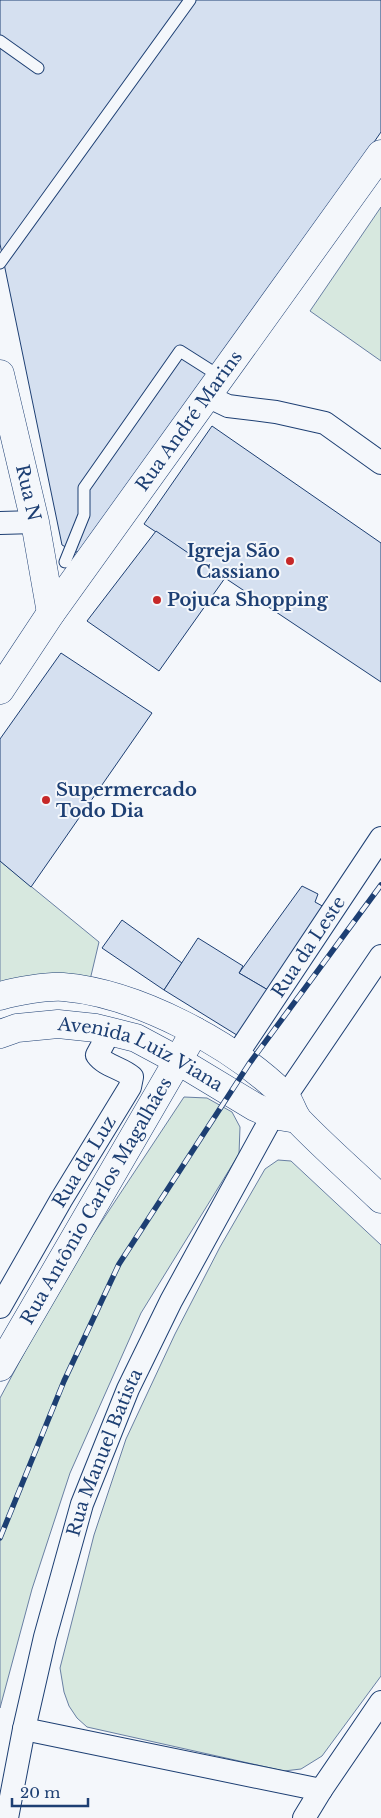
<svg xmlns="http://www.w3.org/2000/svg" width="381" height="1818" viewBox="0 0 381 1818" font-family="'Libre Baskerville',serif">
<rect width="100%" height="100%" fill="#f4f7fb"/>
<!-- green -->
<g fill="#d7e8df" stroke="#687fa3">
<polygon points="381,207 381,361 310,311"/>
<path d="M0,861L99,942L90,980C55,975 34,972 0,983Z"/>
<polygon points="184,1097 207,1098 232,1112 240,1127 239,1154 141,1313 70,1473 32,1589 0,1708 0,1398 65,1277"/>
<polygon points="278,1160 291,1161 381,1245 381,1676 322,1756 301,1769 284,1771 87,1727 77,1718 69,1706 64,1692 60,1668 94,1535 126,1439 175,1334 220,1247 265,1169"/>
</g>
<!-- building -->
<g fill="#d5e0f0" stroke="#1d3f73">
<polygon points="0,0 381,0 381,132 91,551 75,552 62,545 0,244"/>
<polygon points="212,426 381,543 381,682 144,524"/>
<polygon points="156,531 225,578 159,671 87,621"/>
<polygon points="61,653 152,713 31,887 0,861 0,739"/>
<polygon points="302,886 318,894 315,902 326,908 268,990 239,973"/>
<polygon points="122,920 182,963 164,990 102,948"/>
<polygon points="198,938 243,966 239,973 268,990 240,1037 164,990"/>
</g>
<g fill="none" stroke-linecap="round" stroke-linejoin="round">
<defs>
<g id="lane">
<polyline points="0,41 38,68"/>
<polyline points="0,263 190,0"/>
<polyline points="65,562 84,515 84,488 180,351 221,377"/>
</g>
<g id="street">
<polyline points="207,396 228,406 276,412 325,423 381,463"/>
<polyline points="0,523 35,522"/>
<path id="s1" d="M236,1056L381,838"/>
<path id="s2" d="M0,1307L61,1200L130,1087L132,1077C122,1068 105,1066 97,1055L110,1031"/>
<polyline points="24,1729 321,1790"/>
<path id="s3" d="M7,1818L24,1729L45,1637L82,1504L128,1389L171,1301L273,1115L381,956"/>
<polyline points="304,1818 321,1790 381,1702"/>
</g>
<g id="secondary">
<path id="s4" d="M0,374L35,522L51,613"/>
<path id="s5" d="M0,690L51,613L381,154"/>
<path d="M0,996C16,991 47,986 63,987C137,993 232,1044 284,1095C291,1102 292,1113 299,1121C325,1148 354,1173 381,1199"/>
<path id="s6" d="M0,1034L17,1028L58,1024L96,1028L136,1038L177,1060L255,1107L273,1115L297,1119"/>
<path id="s7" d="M0,1367L195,1031"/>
</g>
</defs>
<!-- lane casing -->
<use href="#lane" stroke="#1d3f73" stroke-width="13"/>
<!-- street casing -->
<use href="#street" stroke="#1d3f73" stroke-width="24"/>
<!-- secondary casing -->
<use href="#secondary" stroke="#1d3f73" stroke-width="29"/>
<!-- lane -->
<use href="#lane" stroke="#f4f7fb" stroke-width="11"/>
<!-- street -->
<use href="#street" stroke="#f4f7fb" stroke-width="22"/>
<!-- secondary -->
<use href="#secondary" stroke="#f4f7fb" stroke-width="28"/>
<defs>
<polyline id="rail" points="0,1538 64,1381 119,1264 249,1064 381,885"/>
</defs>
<!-- rail casing -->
<use href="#rail" stroke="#1d3f73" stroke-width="5.5"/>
<!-- rail -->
<use href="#rail" stroke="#f4f7fb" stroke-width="4" stroke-dasharray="11" stroke-linecap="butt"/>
</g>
<!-- markers -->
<g fill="#c62828" stroke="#f4f7fb" stroke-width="2">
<circle cx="290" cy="561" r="5"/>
<circle cx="157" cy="600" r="5"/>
<circle cx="46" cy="800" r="5"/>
</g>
<g text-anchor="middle" stroke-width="4" stroke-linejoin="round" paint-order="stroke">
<!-- street labels -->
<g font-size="18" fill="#1d3f73" stroke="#f4f7fb">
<text dy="6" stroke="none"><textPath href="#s5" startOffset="329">Rua André Marins</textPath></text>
<text dy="6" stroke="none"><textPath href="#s4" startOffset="122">Rua N</textPath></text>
<text dy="6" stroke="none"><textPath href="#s1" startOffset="131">Rua da Leste</textPath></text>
<text dy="6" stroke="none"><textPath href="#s6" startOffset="148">Avenida Luiz Viana</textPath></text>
<text dy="6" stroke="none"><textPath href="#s2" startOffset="168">Rua da Luz</textPath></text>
<text dy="6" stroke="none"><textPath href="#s7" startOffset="192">Rua Antônio Carlos Magalhães</textPath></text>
<text dy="6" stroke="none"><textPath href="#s3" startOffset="379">Rua Manuel Batista</textPath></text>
</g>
<!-- poi labels -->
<g font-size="18" font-weight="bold" fill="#1d3f73" stroke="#f4f7fb" text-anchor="start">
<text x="280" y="557" text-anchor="end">Igreja São<tspan x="280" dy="21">Cassiano</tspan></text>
<text x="167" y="606">Pojuca Shopping</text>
<text x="56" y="796">Supermercado<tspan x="56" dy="21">Todo Dia</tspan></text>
</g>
</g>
<!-- scale -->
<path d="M12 1798v8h76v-8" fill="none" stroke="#1d3f73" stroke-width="2.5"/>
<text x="20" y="1798" font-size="15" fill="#1d3f73" stroke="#f4f7fb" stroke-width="4" paint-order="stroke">20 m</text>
</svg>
